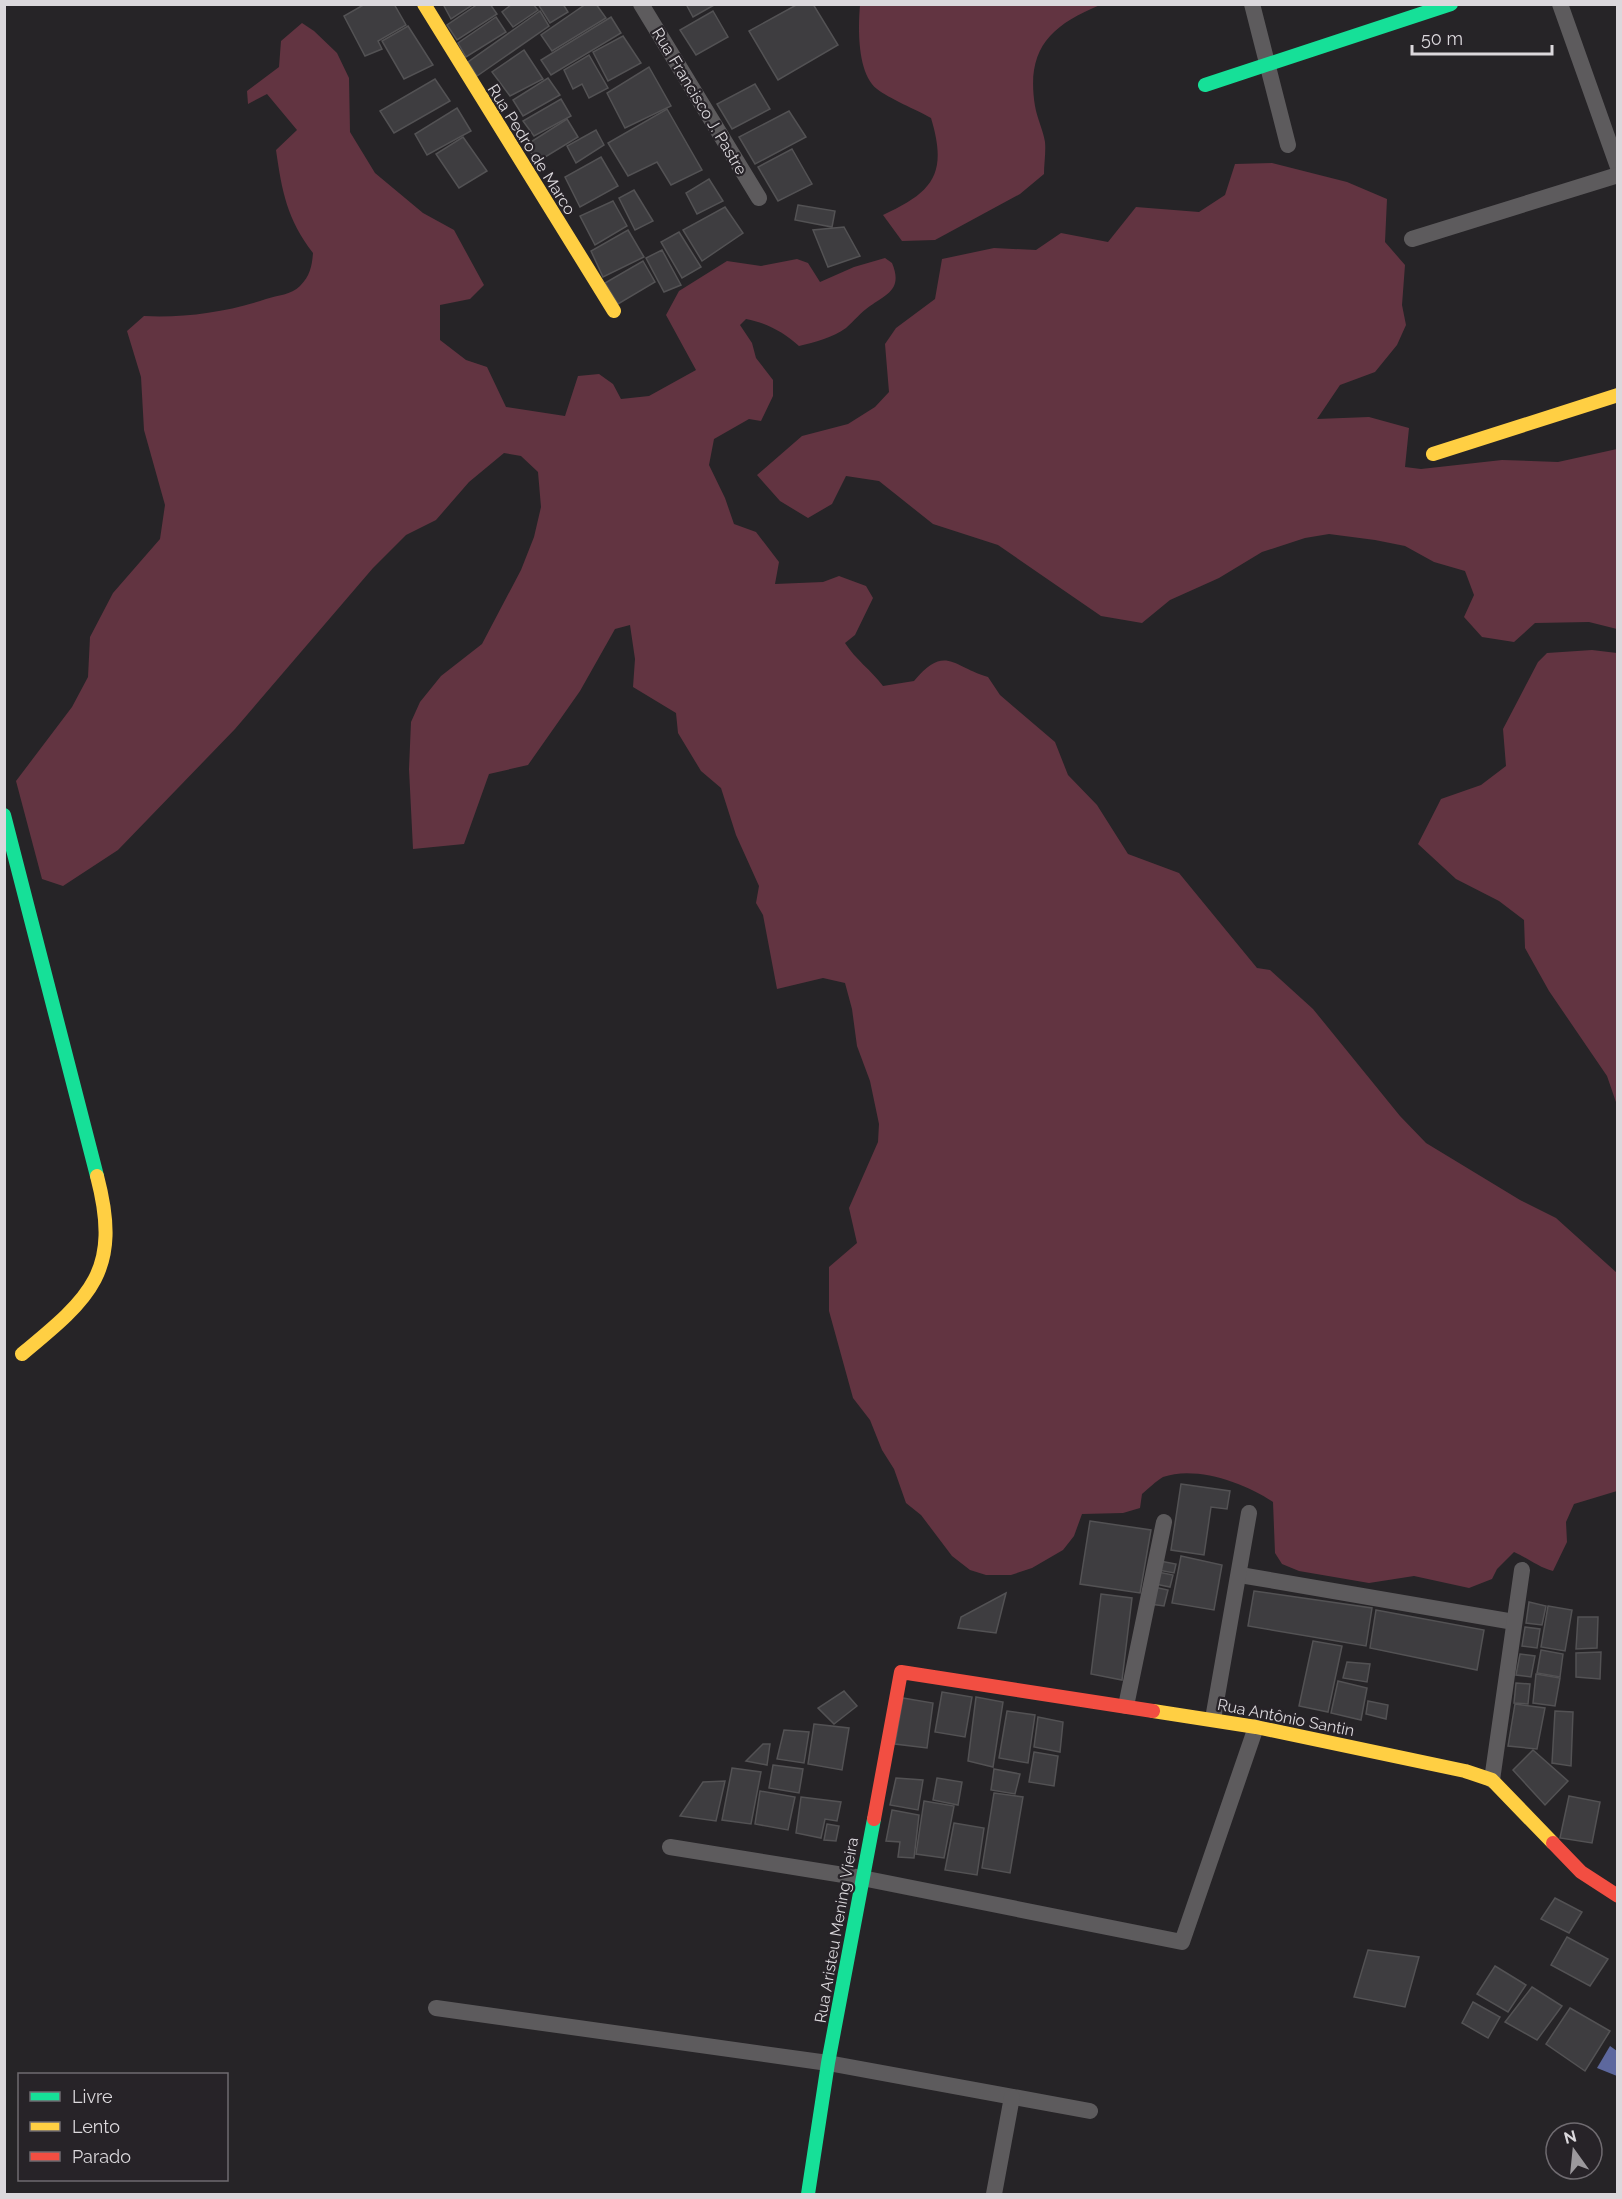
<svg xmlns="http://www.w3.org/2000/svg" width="1622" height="2199" viewBox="0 0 1622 2199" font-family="Raleway,sans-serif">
<rect width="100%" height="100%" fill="#262427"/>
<!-- green -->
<g fill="#623441">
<path d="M860,5H1100C1049,26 1026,50 1035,106C1037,118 1043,130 1045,142C1046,152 1044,164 1044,174L1020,194L935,240L902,241L883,215C933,192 948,174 931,118C917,110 888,98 877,89C857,73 858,28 860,5Z"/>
<path d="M302,23L314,31L337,53L349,78L350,132L375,173L423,213L454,230L484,285L470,299L440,305V340L466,360L487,367L506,407L565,416L578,376L599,374L613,384L621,399L649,396L696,370L666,315L679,291L727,261L761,266L797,259L808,263L820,282L854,267L885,258L892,263C903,289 887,294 870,306C861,312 854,321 846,328C832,338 815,342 799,346C783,332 767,323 746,319L740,325L752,343L756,358L773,380V396L761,421L749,419L714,439L709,465L725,498L734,524L756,532L779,562L775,584L823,582L839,576L866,586L873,598L855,635L845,643C856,660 871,670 883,686L914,681C945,644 952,666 988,677L1000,695L1055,742L1068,775L1097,805L1128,854L1179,873L1257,968L1270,970L1313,1009L1400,1116L1426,1143L1520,1200L1556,1218L1617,1273V1491L1574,1504L1566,1522L1567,1542L1553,1571C1538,1567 1528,1558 1514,1552L1497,1569L1492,1579L1469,1588L1414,1576L1369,1583L1299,1571L1282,1564L1275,1553L1273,1502C1246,1483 1195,1465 1163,1477C1156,1481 1148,1489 1142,1494L1140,1508L1123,1513L1082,1514L1074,1536L1063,1550L1032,1568L1011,1575H986L970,1570L952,1556L921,1515L906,1503L894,1469L882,1450L870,1420L853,1398L829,1311V1267L857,1243L849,1208L878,1142L879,1124L870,1081L857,1046L852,1009L845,983L823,978L777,989L763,915L756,903L759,886L736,835L721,788L701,771L678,733L676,713L633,687L635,659L630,625L615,629L580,691L528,765L489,774L464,844L413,849L409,769L411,722L420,702L441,676L482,644L521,570L534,537L541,507L538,472L521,456L504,453L469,482L436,520L406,535L373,568L235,729L118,850L63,886L42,879L16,781L72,707L88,677L90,637L113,593L160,539L165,505L144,430L141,377L127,331L144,316C185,318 227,312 266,299C278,295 291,295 300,286C310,276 312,266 313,253C287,219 282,192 276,150L297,130L267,94L248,104L247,91L279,67L281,41Z"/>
<polygon points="1272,163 1347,182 1387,199 1385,242 1405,265 1402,305 1406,325 1397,345 1375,372 1340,385 1317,419 1369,417 1409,428 1405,467 1421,469 1502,460 1558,462 1617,449 1617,629 1589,622 1535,623 1514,642 1482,637 1464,617 1474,595 1465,571 1434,562 1405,546 1375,540 1329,534 1305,538 1262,552 1219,578 1170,600 1142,623 1101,616 998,545 933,524 879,481 846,476 832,504 808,518 780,501 757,475 802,436 848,424 875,407 889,392 885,344 896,328 935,299 942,259 994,248 1036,250 1061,233 1108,242 1136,207 1199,212 1225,195 1235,164"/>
<polygon points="1592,650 1617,653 1617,1105 1607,1076 1549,991 1525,948 1524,920 1499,901 1456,879 1418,844 1441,799 1481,785 1506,766 1503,729 1538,662 1547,653"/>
</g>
<!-- water -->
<polygon fill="#5d689e" points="1610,2046 1617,2051 1617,2076 1597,2068"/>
<!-- building -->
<g fill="#3e3d40" stroke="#535254" stroke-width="1.5">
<polygon points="365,4 394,4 406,25 378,41 382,49 365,56 344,16"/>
<polygon points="443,4 474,4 451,19"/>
<polygon points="478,4 490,4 497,14 457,40 447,25"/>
<polygon points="512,4 533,4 538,10 513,27 502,12"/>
<polygon points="538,4 563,4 568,12 550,23"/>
<polygon points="586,4 596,4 606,18 552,51 541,35"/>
<polygon points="686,4 716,4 693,17"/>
<polygon points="798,4 813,4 838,45 778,80 749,31"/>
<polygon points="540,11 549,26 477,76 468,62"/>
<polygon points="713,11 728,37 696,55 680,30"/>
<polygon points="496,17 506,32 466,57 458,43"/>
<polygon points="611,17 621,33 551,75 541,60"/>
<polygon points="408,26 433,65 404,79 382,41"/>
<polygon points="623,36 641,63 608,81 593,52"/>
<polygon points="524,50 543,79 510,96 492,72"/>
<polygon points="589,55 608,88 589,98 582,84 573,89 564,70"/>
<polygon points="649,67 671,106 625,128 607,93"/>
<polygon points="548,78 560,95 523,116 513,100"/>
<polygon points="435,79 450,101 394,133 380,111"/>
<polygon points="755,84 770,109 732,129 717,104"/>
<polygon points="561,99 571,116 534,136 523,121"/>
<polygon points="457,108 471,131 427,155 415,134"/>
<polygon points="667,109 702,170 671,185 657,162 628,176 608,143"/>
<polygon points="789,111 806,137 755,164 739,137"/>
<polygon points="567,119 578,137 537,162 526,145"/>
<polygon points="596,130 604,145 576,163 567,146"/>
<polygon points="463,137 487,171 459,188 436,154"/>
<polygon points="792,149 812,184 778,201 758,167"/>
<polygon points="601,157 618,186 580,207 565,177"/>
<polygon points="709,179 723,201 697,214 686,193"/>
<polygon points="634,190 653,221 635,230 619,198"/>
<polygon points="613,201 627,226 595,245 580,216"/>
<polygon points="798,205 835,211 832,227 795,220"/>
<polygon points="725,207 743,233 702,261 683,230"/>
<polygon points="844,227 860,256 828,267 813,230"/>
<polygon points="628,230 644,257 603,277 591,251"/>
<polygon points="679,232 701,267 682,278 661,242"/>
<polygon points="662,250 681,285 664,292 646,258"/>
<polygon points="643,261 655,282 618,304 605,283"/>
<polygon points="1181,1484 1230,1491 1227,1509 1211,1507 1204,1555 1171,1550"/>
<polygon points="1090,1521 1151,1530 1140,1593 1080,1584"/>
<polygon points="1181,1556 1222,1565 1214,1610 1172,1603"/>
<polygon points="1160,1561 1176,1564 1174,1573 1158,1570"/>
<polygon points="1158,1572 1173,1575 1170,1587 1155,1584"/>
<polygon points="1154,1587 1168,1590 1164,1606 1150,1604"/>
<polygon points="1254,1591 1372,1608 1366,1646 1248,1626"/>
<polygon points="1006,1593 996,1633 958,1628 961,1617"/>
<polygon points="1101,1594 1132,1598 1122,1680 1091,1674"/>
<polygon points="1529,1602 1546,1606 1542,1625 1526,1623"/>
<polygon points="1548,1606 1572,1610 1565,1651 1541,1647"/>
<polygon points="1376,1610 1484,1630 1477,1670 1370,1648"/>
<polygon points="1578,1617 1598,1617 1597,1648 1576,1649"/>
<polygon points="1525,1627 1540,1629 1537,1648 1522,1646"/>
<polygon points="1313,1641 1342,1646 1328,1712 1299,1706"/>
<polygon points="1541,1650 1563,1654 1560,1677 1537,1673"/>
<polygon points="1601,1652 1600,1679 1576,1677 1576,1653"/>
<polygon points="1520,1654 1535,1656 1531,1677 1516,1675"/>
<polygon points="1347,1662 1370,1664 1367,1682 1343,1678"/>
<polygon points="1536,1674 1560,1678 1555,1706 1533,1703"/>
<polygon points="1338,1681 1367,1688 1361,1720 1331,1713"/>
<polygon points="1516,1683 1530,1684 1528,1704 1514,1703"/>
<polygon points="844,1691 857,1706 834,1724 818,1708"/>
<polygon points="942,1692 972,1697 965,1737 935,1732"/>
<polygon points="976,1697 1003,1702 993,1767 968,1761"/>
<polygon points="903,1698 933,1703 927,1748 895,1744"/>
<polygon points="1368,1701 1388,1705 1386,1719 1366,1714"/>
<polygon points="1515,1704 1545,1708 1537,1749 1508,1746"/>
<polygon points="1007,1711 1035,1715 1028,1763 999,1758"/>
<polygon points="1555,1711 1573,1712 1571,1766 1552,1763"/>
<polygon points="1038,1717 1063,1722 1060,1752 1034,1747"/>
<polygon points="814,1724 849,1728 842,1770 808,1764"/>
<polygon points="784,1730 809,1732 804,1763 777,1759"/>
<polygon points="763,1744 770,1744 767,1765 746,1761"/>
<polygon points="1533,1750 1568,1781 1545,1805 1513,1770"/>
<polygon points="1034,1752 1058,1756 1054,1786 1029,1782"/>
<polygon points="773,1765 803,1769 799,1793 769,1788"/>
<polygon points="732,1768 761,1772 751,1824 722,1820"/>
<polygon points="994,1769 1020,1774 1015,1794 991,1790"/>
<polygon points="896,1778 923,1780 918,1810 890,1805"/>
<polygon points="937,1778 962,1782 958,1805 933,1800"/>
<polygon points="725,1781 716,1821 680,1816 703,1782"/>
<polygon points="760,1791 795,1797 788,1830 755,1824"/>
<polygon points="994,1793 1023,1797 1010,1873 982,1868"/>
<polygon points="1569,1796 1600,1802 1592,1843 1560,1838"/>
<polygon points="801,1797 841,1802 837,1821 825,1819 821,1838 796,1833"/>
<polygon points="924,1801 954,1806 944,1858 916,1854"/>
<polygon points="892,1810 919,1815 914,1858 898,1857 900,1842 886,1841"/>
<polygon points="954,1823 984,1828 977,1875 945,1870"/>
<polygon points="827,1824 839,1826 836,1841 824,1840"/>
<polygon points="1555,1898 1582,1912 1569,1933 1541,1919"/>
<polygon points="1567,1937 1608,1959 1590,1986 1551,1965"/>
<polygon points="1368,1950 1419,1957 1405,2007 1354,1997"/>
<polygon points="1495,1966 1526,1985 1508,2012 1477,1994"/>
<polygon points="1532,1987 1562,2006 1537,2040 1505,2022"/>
<polygon points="1473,2002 1500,2017 1488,2038 1462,2023"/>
<polygon points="1570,2008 1610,2031 1585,2071 1546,2044"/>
</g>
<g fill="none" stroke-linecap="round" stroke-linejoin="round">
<!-- street -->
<g stroke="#5d5b5d" stroke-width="16">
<polyline points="641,4 759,198"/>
<polyline points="1252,4 1288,145"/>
<polyline points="1560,4 1618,167"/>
<polyline points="1412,239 1618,175"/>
<polyline points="1240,1575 1514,1622"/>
<polyline points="1126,1706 1164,1522"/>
<polyline points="1213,1719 1249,1513"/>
<polyline points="1492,1780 1522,1570"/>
<polyline points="670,1847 862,1878 1182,1942 1256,1727"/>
<polyline points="436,2008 828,2063 1090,2111"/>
<polyline points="994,2194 1012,2097"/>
</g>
<!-- fast -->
<g stroke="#16e098" stroke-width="14">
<polyline points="1205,85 1451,4"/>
<polyline points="4,815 97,1176"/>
<polyline points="808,2194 828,2063 874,1819"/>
</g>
<!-- slow -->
<g stroke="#ffcf43" stroke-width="14">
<polyline points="424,4 614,311"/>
<polyline points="1433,454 1618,395"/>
<path d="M22,1354C91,1297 122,1271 97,1176"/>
<polyline points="1153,1711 1256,1727 1465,1771 1492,1780 1553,1843"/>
</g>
<!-- jam -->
<g stroke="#f24e42" stroke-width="14">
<polyline points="874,1819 901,1672 1153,1711"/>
<polyline points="1553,1843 1581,1872 1618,1896"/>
</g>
</g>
<g text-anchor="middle" stroke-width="4.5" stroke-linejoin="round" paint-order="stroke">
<!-- street labels -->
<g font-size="16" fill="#dbd8dc" stroke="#272328">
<text transform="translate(700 101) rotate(59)" y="6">Rua Francisco J. Pastre</text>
<text transform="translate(532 149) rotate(58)" y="6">Rua Pedro de Marco</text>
<text transform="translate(1286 1717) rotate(11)" y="6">Rua Antônio Santin</text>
<text transform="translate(836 1930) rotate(-80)" y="6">Rua Aristeu Mening Vieira</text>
</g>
</g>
<!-- border -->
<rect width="1622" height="2199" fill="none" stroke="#dbd8dc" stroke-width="12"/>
<!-- legend -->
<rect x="18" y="2073" width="210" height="108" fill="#272328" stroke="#6f6b70" stroke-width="1.5"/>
<rect x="30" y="2092" width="30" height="9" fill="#16e098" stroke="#6f6b70" stroke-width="1.5"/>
<text x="72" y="2103" font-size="18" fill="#dbd8dc">Livre</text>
<rect x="30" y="2122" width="30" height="9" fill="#ffcf43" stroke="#6f6b70" stroke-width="1.5"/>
<text x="72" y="2133" font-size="18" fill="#dbd8dc">Lento</text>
<rect x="30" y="2152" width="30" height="9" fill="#f24e42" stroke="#6f6b70" stroke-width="1.5"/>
<text x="72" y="2163" font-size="18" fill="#dbd8dc">Parado</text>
<!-- north arrow -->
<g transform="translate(1574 2151) rotate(345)"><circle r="28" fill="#272328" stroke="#6f6b70" stroke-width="1.5"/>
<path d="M0-4.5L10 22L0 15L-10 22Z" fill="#9c999d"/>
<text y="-9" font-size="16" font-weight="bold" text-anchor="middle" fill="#dbd8dc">N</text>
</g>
<!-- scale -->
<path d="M1412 45v9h140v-9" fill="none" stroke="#dbd8dc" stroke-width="3"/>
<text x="1421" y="45" font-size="18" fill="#dbd8dc" stroke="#272328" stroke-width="4.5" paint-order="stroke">50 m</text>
</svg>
